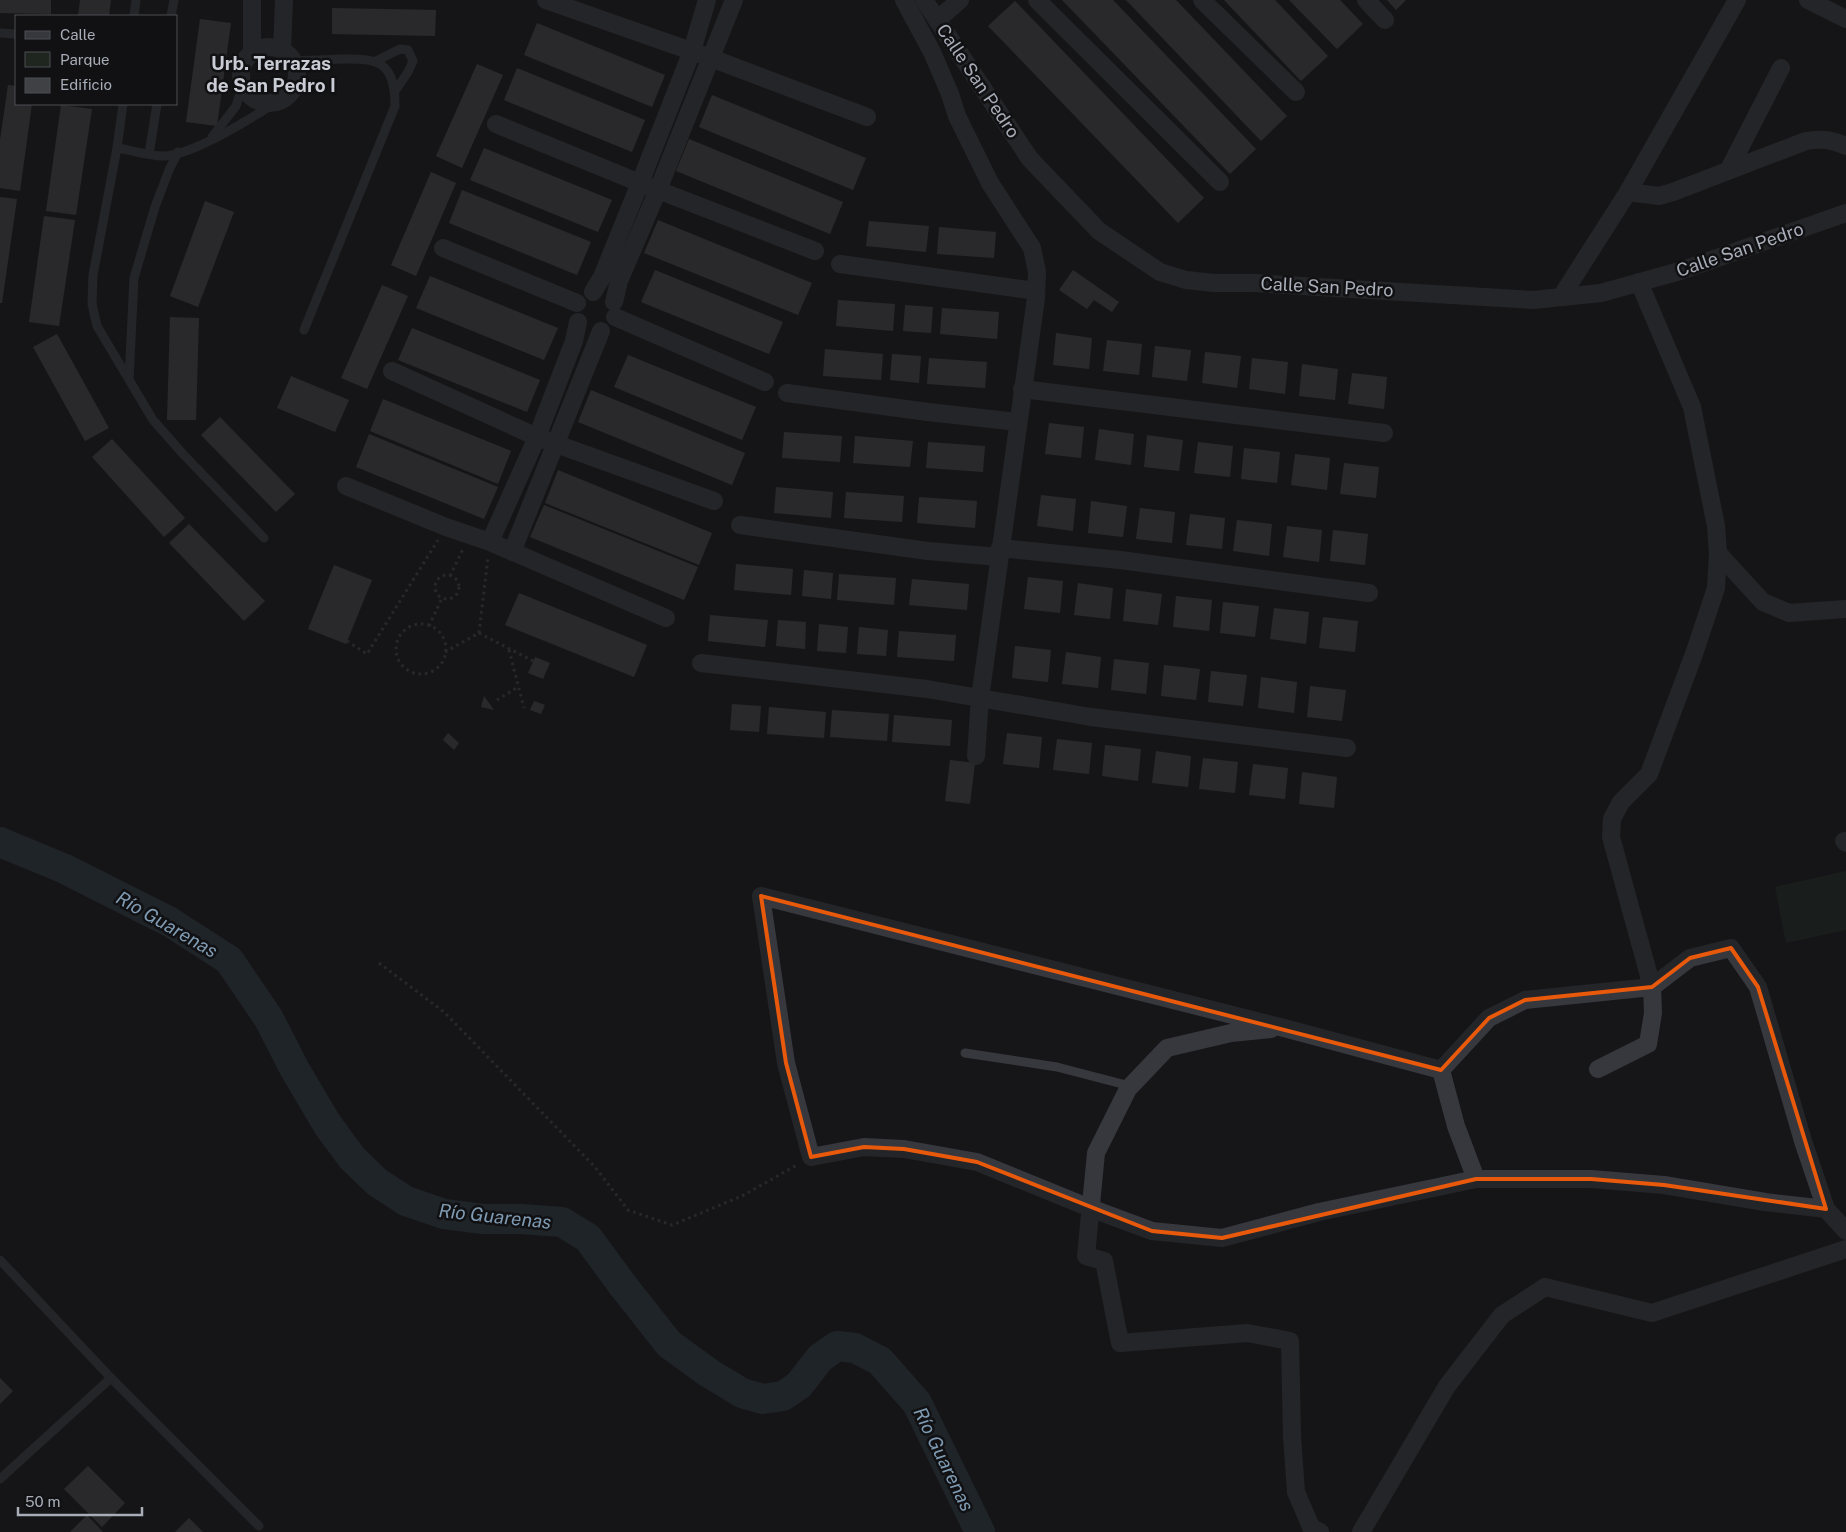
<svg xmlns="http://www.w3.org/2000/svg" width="1846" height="1532" viewBox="0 0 1846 1532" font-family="'Public Sans',sans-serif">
<rect width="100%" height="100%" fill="#161618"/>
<!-- green -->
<polygon fill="#1e261f" points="1846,871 1846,930 1786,943 1775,887"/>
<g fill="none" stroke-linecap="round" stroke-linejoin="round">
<!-- river -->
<polyline stroke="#2c353c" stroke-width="30" points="0,842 65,869 170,922 229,960 269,1019 294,1068 327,1124 352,1158 377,1182 406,1201 444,1214 483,1219 521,1219 562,1222 588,1238 624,1287 669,1344 709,1373 742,1393 763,1399 783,1396 799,1385 820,1358 837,1346 855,1348 880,1361 917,1403 980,1532"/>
</g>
<!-- building -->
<g fill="#404145">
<polygon points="0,0 51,0 51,14 0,13"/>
<polygon points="80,0 111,0 109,16 78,16"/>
<polygon points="1062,0 1113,0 1256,149 1230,174"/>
<polygon points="1126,0 1176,0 1287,116 1261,141"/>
<polygon points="1224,0 1275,0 1328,56 1301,81"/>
<polygon points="1289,0 1340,0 1363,24 1337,49"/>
<polygon points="1387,0 1406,0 1396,10"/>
<polygon points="1015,1 1204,198 1178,223 988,26"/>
<polygon points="332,8 436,10 435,36 332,34"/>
<polygon points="200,19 231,23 217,126 186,122"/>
<polygon points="537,23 665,75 652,107 524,55"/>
<polygon points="477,64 503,75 462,168 436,156"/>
<polygon points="517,68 645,120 632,152 504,100"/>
<polygon points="8,85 16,86 16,104 32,104 20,191 0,188 0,140"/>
<polygon points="712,95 866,158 853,190 699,127"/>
<polygon points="61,105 92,109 76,215 46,211"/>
<polygon points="689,139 843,202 830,234 676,171"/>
<polygon points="484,148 612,200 598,232 470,180"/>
<polygon points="431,172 456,183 416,276 391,265"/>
<polygon points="462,190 591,242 577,275 449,223"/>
<polygon points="0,197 17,199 2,303 0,303"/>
<polygon points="205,201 234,212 198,307 170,296"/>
<polygon points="44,216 75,220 59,326 29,322"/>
<polygon points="658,220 812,283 798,315 644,253"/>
<polygon points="869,221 929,226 926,252 866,246"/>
<polygon points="939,227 996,232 994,258 937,254"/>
<polygon points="655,270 783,322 769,354 641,302"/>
<polygon points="1073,270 1119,302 1112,312 1094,300 1087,309 1059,290"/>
<polygon points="430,276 558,328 544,360 416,308"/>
<polygon points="382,285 408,296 367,389 341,378"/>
<polygon points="838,300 895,304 893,331 836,326"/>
<polygon points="905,305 933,307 931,333 903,331"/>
<polygon points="942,308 999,312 997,339 940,334"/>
<polygon points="170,317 199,318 196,420 167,420"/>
<polygon points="412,328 540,380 527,412 398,360"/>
<polygon points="1056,333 1092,338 1089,369 1053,365"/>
<polygon points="57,334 109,428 85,441 33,347"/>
<polygon points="1107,340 1142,344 1139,375 1103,371"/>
<polygon points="1155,346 1191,350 1187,381 1152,377"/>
<polygon points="825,349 883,354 881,380 823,376"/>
<polygon points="1205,352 1241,356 1237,388 1202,383"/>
<polygon points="892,354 921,356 919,383 890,380"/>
<polygon points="628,355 756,407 742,440 614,387"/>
<polygon points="929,358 987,362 985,388 927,384"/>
<polygon points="1252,358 1288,362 1285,394 1249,389"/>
<polygon points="1302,364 1338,369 1335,400 1299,396"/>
<polygon points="1352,373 1387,377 1384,409 1348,404"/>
<polygon points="291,376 349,400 335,432 277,408"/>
<polygon points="591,390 745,453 732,485 578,422"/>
<polygon points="383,399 511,451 498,484 370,431"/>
<polygon points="220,417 295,494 276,512 201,435"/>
<polygon points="1049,423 1084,427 1081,458 1045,454"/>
<polygon points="1099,429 1134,434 1131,465 1095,460"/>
<polygon points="784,432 842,436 840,462 782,458"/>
<polygon points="369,434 498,487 484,519 356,467"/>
<polygon points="1147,435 1183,440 1179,471 1144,467"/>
<polygon points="855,436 913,441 910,467 853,463"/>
<polygon points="112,439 185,518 164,537 92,457"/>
<polygon points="928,442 985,446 983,472 926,468"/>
<polygon points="1198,442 1233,446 1230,477 1194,473"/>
<polygon points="1244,448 1280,452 1277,483 1241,479"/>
<polygon points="1295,454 1330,458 1327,490 1291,485"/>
<polygon points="1344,463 1379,467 1376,498 1340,494"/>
<polygon points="558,470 712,533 699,565 545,503"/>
<polygon points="776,487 833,492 831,518 774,513"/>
<polygon points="846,492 904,496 902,522 844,518"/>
<polygon points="1041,495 1076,499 1073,531 1037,526"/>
<polygon points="919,497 977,501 975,528 917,523"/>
<polygon points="1091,501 1127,506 1123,537 1088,533"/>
<polygon points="544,505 698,567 684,600 530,537"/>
<polygon points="1140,508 1175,512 1172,543 1136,539"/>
<polygon points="1190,514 1225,518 1222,549 1186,545"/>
<polygon points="1237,520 1272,524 1269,556 1233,551"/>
<polygon points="189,524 265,601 244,621 169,543"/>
<polygon points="1287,526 1322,530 1319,562 1283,557"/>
<polygon points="1333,530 1368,534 1365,565 1330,561"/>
<polygon points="736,564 793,569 791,595 734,590"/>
<polygon points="334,565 372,580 346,644 308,629"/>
<polygon points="804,570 833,573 831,599 802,596"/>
<polygon points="839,574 896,578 894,605 837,600"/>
<polygon points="1028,577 1063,581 1060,613 1024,609"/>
<polygon points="912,579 969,584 967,610 909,605"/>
<polygon points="1078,583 1113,588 1110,619 1074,615"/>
<polygon points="1126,589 1162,594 1158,625 1123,621"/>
<polygon points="519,593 647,645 634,677 505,625"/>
<polygon points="1176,596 1212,600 1209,631 1173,627"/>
<polygon points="1223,602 1259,606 1255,637 1220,633"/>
<polygon points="1274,608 1309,612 1306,644 1270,639"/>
<polygon points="710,615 768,620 765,647 708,641"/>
<polygon points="1323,617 1358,621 1355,652 1319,648"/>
<polygon points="778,620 806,622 805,649 776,646"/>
<polygon points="819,624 848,627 846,653 817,651"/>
<polygon points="859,627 888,630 886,656 857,654"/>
<polygon points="899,631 956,635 954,661 897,657"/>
<polygon points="1015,646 1051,650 1048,682 1012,678"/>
<polygon points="1066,652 1101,657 1098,688 1062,684"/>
<polygon points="535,657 550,663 543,679 528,673"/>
<polygon points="1114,659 1149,663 1146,694 1111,690"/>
<polygon points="1164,665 1200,669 1196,700 1161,696"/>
<polygon points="1211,671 1247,675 1243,706 1208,702"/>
<polygon points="1261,677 1297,682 1294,713 1258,708"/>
<polygon points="1310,686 1346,690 1342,721 1307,717"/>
<polygon points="484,696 494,710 481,707"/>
<polygon points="534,701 545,705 541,714 530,710"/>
<polygon points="732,704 761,706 759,732 730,730"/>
<polygon points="769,707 826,712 824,738 767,734"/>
<polygon points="832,710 889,714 887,741 830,737"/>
<polygon points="894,715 952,720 950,746 892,742"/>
<polygon points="448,733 459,743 454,750 443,740"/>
<polygon points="1007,733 1042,737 1039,768 1003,764"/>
<polygon points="1057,739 1092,743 1089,774 1053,770"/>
<polygon points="1105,745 1141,749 1138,781 1102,776"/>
<polygon points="1156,751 1191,756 1188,787 1152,783"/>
<polygon points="1203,758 1238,762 1235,793 1199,789"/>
<polygon points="950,760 975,763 970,804 945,801"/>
<polygon points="1253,764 1288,768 1285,799 1249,795"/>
<polygon points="1302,772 1337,777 1334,808 1299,804"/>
<polygon points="0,1378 13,1391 0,1404"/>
<polygon points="88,1466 125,1503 102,1527 64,1489"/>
<polygon points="87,1515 103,1532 70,1532"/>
<polygon points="189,1518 203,1532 175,1532"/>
</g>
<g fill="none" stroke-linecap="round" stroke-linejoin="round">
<!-- path -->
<g stroke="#3d3f44" stroke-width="3" stroke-dasharray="2.5 4" stroke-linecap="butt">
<circle cx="447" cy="587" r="12"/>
<polyline points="450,576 463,549"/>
<circle cx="421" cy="649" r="25"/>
<polyline points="429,626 442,598"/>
<polyline points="479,633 533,661"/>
<polyline points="347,641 367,654 438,540"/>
<polyline points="509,650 524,708"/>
<polyline points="445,652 479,633 488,557"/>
<polyline points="497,700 518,687"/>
<polyline points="379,963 444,1012 595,1167 628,1210 672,1225 742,1196 797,1165"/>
</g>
<!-- service -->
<g stroke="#37383d" stroke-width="9">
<polyline points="134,16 136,0"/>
<polyline points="171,16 174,0"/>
<polyline points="0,33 16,34"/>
<path d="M294,61C309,60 325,60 341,59C380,58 395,63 395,106L304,330"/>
<polyline points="376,61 400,49 408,50 413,61 408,72 395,91"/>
<polyline points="123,104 117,148 93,275 92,304 97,326 153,420 183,454 264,538"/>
<polyline points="212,137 236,106 242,87"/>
<path d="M117,148C132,150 148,156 163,156C192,156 251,118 277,102"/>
<polyline points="149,154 157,104"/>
<polyline points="129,379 134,278 155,207 169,170 178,152"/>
<polyline points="965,1053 1057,1067 1130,1086"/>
<polyline points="0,1260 111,1378 259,1526"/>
<polyline points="0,1479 111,1378"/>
</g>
<!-- minor -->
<g stroke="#37383d" stroke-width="18">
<polyline points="546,0 711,58 867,117"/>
<polyline points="904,0 932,52 950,94 957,116 990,183 1032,248 1037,272 1036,298 980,698 976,756"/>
<polyline points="924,0 1030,159 1099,231 1160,272 1186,280 1214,283 1255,283 1533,300 1601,293 1680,271 1846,213"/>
<polyline points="1037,0 1220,182"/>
<polyline points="1202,0 1296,92"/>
<polyline points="1366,0 1385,20"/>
<polyline points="1808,0 1846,19"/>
<polyline points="937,20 960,0"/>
<circle cx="269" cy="75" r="28"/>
<polyline points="282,50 284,0"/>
<polyline points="252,52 252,0"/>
<polyline points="496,124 640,183 815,251"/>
<polyline points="1728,171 1781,68"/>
<path d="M1628,192L1659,196L1673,192L1806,141C1822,138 1832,140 1846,146"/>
<polyline points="443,248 577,303"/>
<polyline points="840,264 1036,291"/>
<polyline points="593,292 602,277 640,183 692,51 707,0"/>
<polyline points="1561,297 1628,192 1737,0"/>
<polyline points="614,302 619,281 658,190 734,0"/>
<polyline points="615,317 765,382"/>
<polyline points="392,371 537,437 714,501"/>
<polyline points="1022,389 1384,433"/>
<polyline points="787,393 928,412 1018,422"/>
<polyline points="346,486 446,527 490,542 666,618"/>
<polyline points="740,525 928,551 999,557"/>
<polyline points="490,542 537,437 574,341 578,322"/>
<polyline points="1000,548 1120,560 1369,593"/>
<polyline points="512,552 601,331"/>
<polyline points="1718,553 1763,602 1789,613 1846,609"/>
<polyline points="701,663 927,689 1091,717 1347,748"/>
<polyline points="1844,841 1846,843"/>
<polyline points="1271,1029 1231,1033 1167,1048 1128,1089 1096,1153 1086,1256 1104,1261 1120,1343 1247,1333 1290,1341 1292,1436 1296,1492 1311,1527 1320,1532"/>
<polyline points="1598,1069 1648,1044 1653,1013 1652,987 1611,837 1612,819 1621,802 1649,774 1694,654 1716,588 1718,553 1716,526 1692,407 1639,282"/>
<polyline points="1441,1070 1284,1028 761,896 786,1063 811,1157 864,1147 904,1149 977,1162 1090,1208 1152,1231 1222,1238 1319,1212 1476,1179 1591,1179 1664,1185 1765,1202 1826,1209"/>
<polyline points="1441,1070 1489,1018 1525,1000 1652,987 1690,958 1731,948 1758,987 1803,1141 1826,1209 1846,1231"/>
<polyline points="1441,1070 1456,1126 1476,1179"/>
<polyline points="1361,1532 1447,1386 1502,1315 1545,1287 1652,1313 1846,1249"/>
</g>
</g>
<!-- marked area -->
<path d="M0 0H1846V1532H0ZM761,896L1441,1070L1489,1018L1525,1000L1652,987L1690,958L1731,948L1758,987L1826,1209L1664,1185L1591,1179H1476L1222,1238L1152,1231L977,1162L904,1149L864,1147L811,1157L786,1063Z" fill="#161618" fill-opacity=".55" fill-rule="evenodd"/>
<path fill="none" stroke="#e8590c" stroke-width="4" stroke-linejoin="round" d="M761,896L1441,1070L1489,1018L1525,1000L1652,987L1690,958L1731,948L1758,987L1826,1209L1664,1185L1591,1179H1476L1222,1238L1152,1231L977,1162L904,1149L864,1147L811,1157L786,1063Z"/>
<g text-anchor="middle" stroke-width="5" stroke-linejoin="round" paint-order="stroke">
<!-- street labels -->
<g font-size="18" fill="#a8adb8" stroke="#111113">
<text transform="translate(978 81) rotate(56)" y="6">Calle San Pedro</text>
<text transform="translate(1740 250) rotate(-19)" y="6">Calle San Pedro</text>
<text transform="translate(1327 287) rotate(3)" y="6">Calle San Pedro</text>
</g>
<!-- neighbourhood labels -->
<g font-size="19" font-weight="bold" fill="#c9ccd4" stroke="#111113">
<text x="271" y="70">Urb. Terrazas<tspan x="271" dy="22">de San Pedro I</tspan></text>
</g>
<!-- water labels -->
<g font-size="19" font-style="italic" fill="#7f9bb3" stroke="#111113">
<text transform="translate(167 924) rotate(30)" y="7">Río Guarenas</text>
<text transform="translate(495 1216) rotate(6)" y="7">Río Guarenas</text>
<text transform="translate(944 1459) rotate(64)" y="7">Río Guarenas</text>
</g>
</g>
<!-- legend -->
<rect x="15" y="15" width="162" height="90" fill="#111113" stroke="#4d4f55"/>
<rect x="25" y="31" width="25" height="8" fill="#37383d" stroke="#4d4f55"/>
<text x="60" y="40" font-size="15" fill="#a8adb8">Calle</text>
<rect x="25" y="52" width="25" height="15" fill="#1e261f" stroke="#4d4f55"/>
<text x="60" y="65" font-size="15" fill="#a8adb8">Parque</text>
<rect x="25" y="78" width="25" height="15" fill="#404145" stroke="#4d4f55"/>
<text x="60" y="90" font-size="15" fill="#a8adb8">Edificio</text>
<!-- scale -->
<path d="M18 1507v8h124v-8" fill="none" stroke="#a8adb8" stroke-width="2.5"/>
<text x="25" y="1507" font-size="15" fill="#a8adb8" stroke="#111113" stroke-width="4" paint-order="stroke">50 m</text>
</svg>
